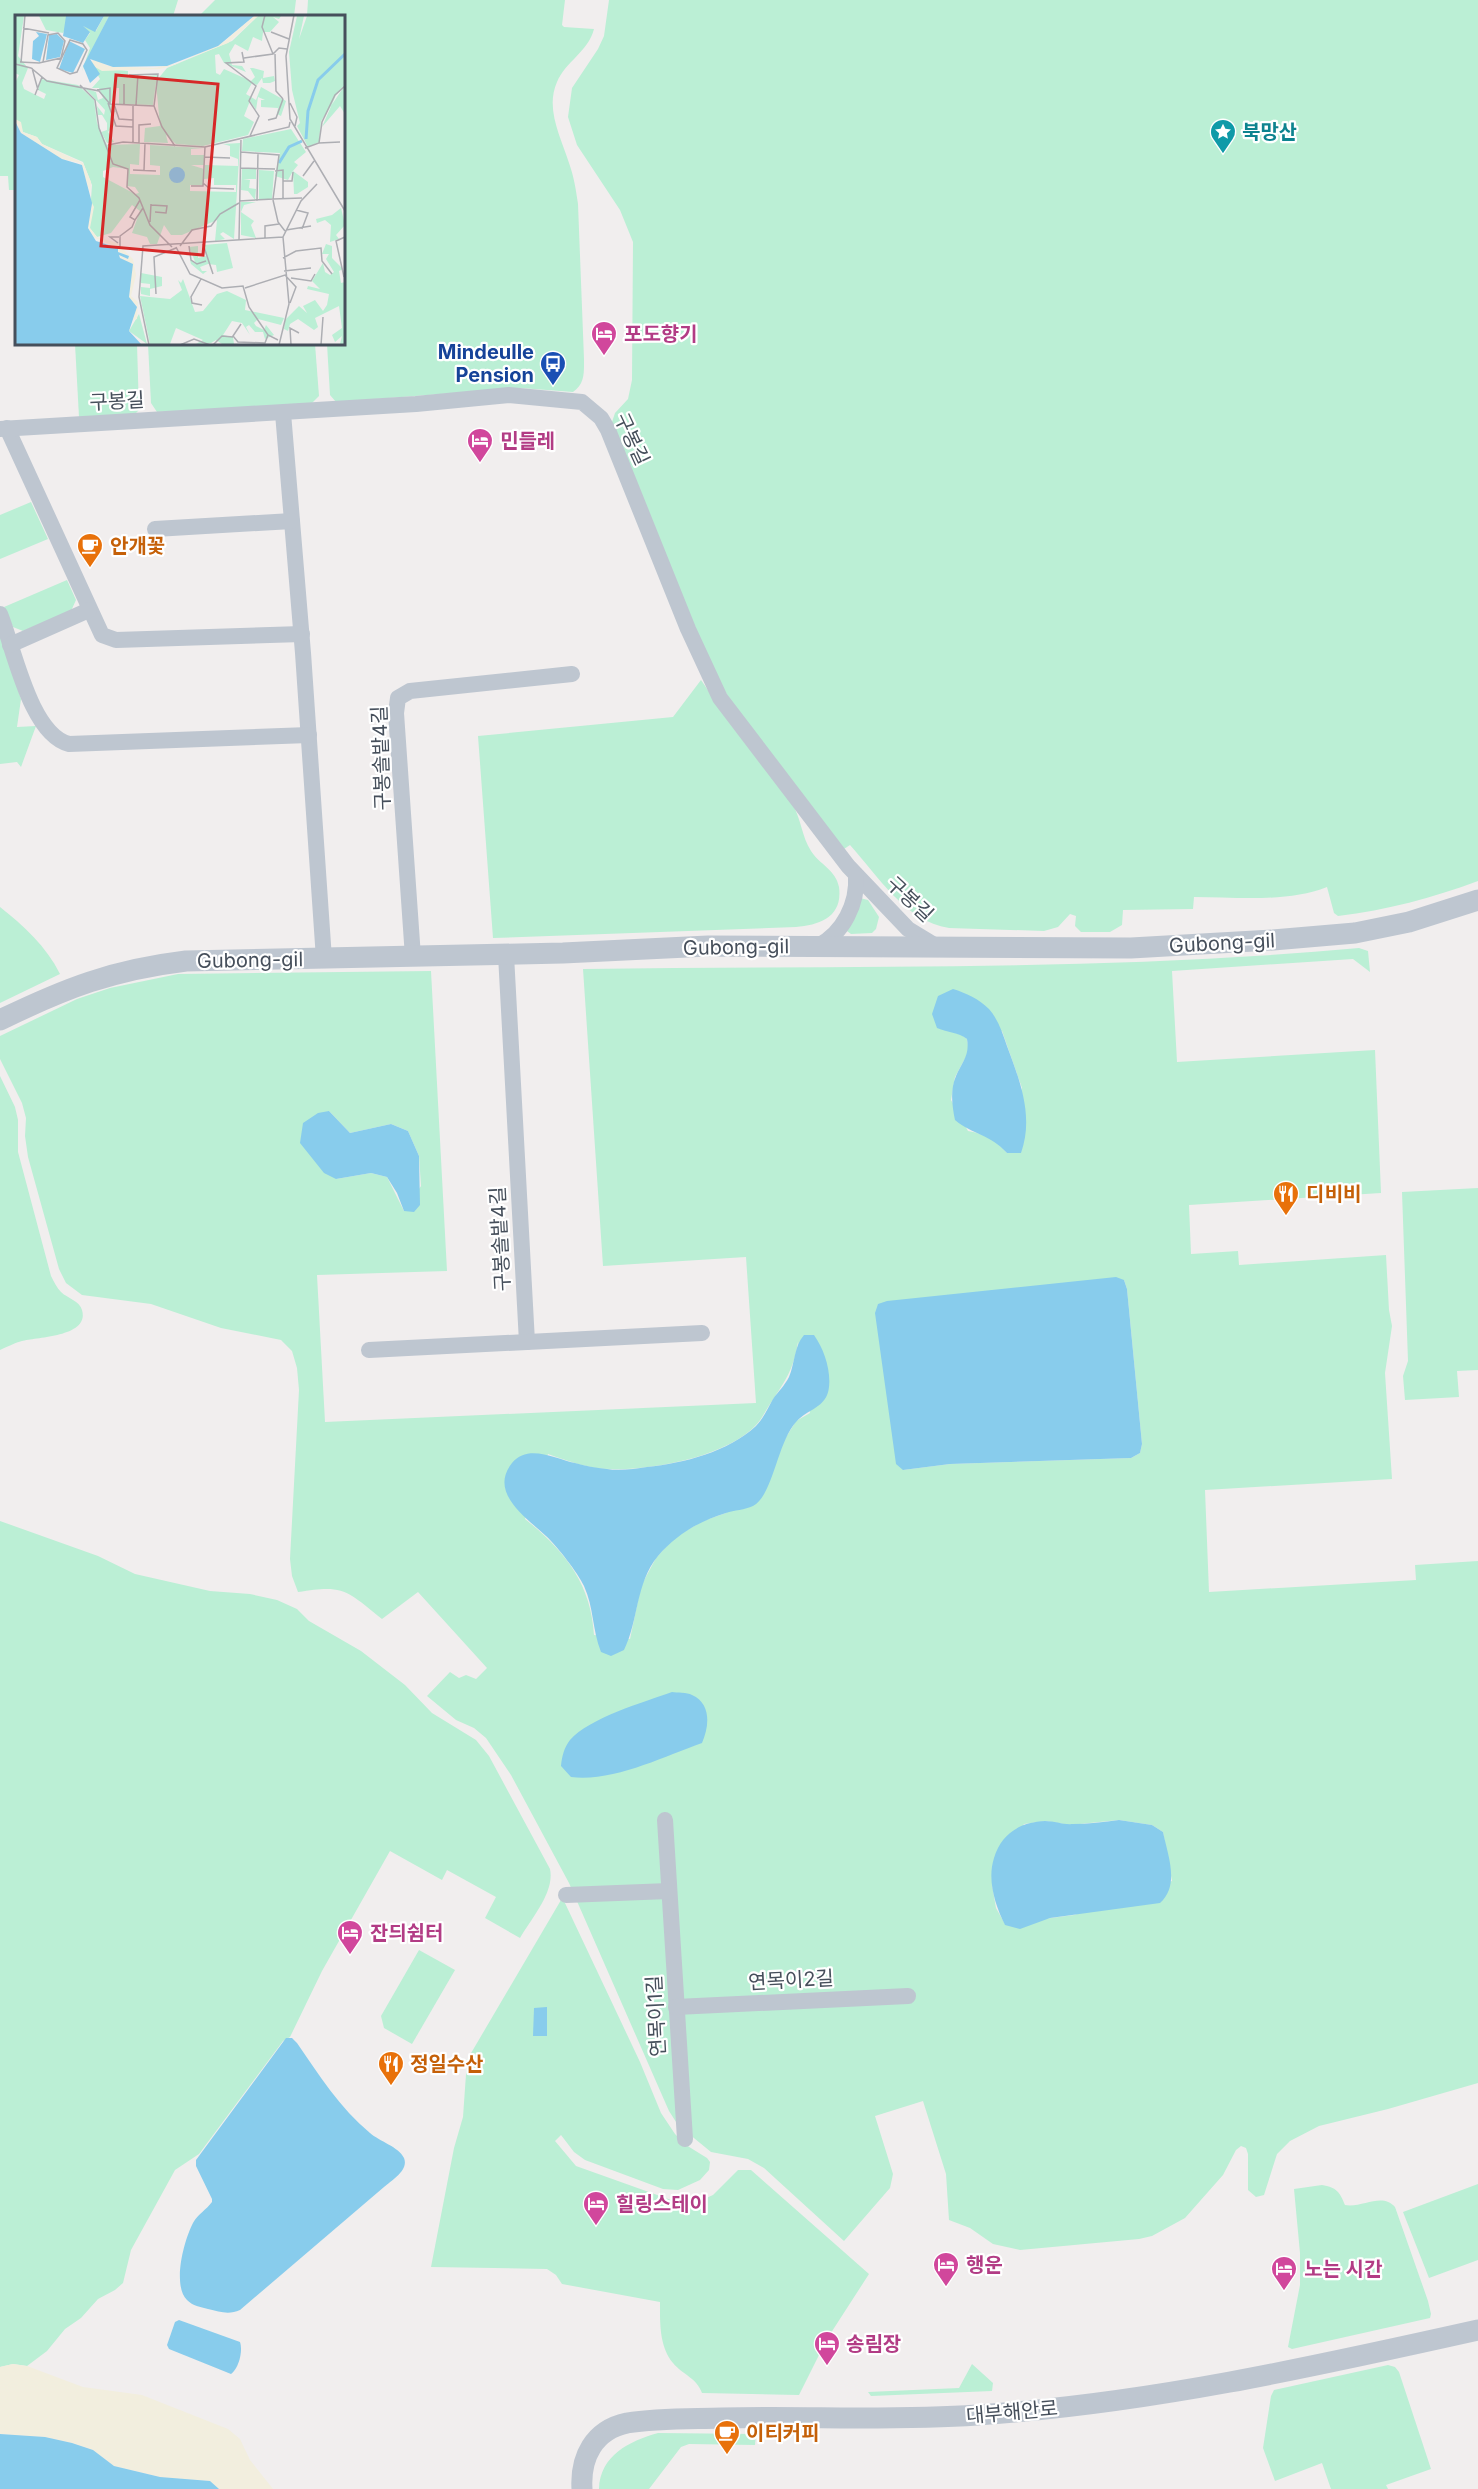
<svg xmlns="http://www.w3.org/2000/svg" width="1478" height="2489" viewBox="0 0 1478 2489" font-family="Inter,'Noto Sans KR',sans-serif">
<rect width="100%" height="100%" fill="#f1eeee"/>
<!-- green -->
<g fill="#bbefd5" fill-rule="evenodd">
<polygon points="0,0 178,0 173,16 16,16 16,190 9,190 8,176 0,176"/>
<polygon points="215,0 296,0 294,16 199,16"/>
<path d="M308,0H565L562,25L564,27L594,29C588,52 566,61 557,82C545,109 561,137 569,163C574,177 576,190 578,204L584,359C584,372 585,384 573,392L521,388L336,402L330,395L327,344H344V16H307Z"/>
<path d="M609,0H1478V881C1432,898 1387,910 1338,916L1334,913L1327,887C1287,903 1236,897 1194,897L1193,909L1123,910L1122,925L1110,932H1081L1075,926L1076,916L1070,914L1058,927L1044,931L949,928C905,921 878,876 850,845L844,849L731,701L713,672L612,422L615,413L628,399L632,380L633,242L620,210L577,145L568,117L572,88L598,49L604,36Z"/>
<polygon points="75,344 137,344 139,410 135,414 79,417"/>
<polygon points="148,344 315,344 319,396 311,404 157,412 151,403"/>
<polygon points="31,502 48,539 0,559 0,515"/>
<polygon points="67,580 76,600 71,611 23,631 13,627 4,607"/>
<polygon points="0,634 21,699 17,727 36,726 21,767 17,762 0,764"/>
<path d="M701,680C718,705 735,730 754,754C767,770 783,787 793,805C801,819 802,837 811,851C819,864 836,870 839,887C843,917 820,925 796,927L493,938L478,736L673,717Z"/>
<polygon points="860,898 868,900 879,917 876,929 872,933 851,934 847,931"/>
<path d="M0,907C24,926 46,946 60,974L0,1003Z"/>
<path d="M1359,948L1368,951L1370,972L1353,959L1172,971L1177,1062L1375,1050L1381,1193L1189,1205L1191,1254L1238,1251L1239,1265L1386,1255L1389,1310L1392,1326L1385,1373L1392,1479L1205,1490L1209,1592L1416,1580L1415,1565L1478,1561V2083L1388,2109L1319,2126L1290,2141L1277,2154L1264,2195L1256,2197L1248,2190V2154L1246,2148L1241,2146L1236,2150L1223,2175L1185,2218L1152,2236L1139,2239L1020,2250L993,2244L970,2228L949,2220L946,2174L923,2101L875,2116L893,2174L890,2188L844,2241L764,2168L748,2159L711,2152L678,2125L669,2111L569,1883L511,1775L486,1738L474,1728L456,1720L427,1696L450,1672L459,1678L466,1675L476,1679L487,1668L418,1592L382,1619C347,1591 345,1584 298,1592L292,1576L290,1559L299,1390L297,1368L292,1351L281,1340L221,1328L151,1304L82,1295L66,1283L59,1269L28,1157L25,1136L26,1118L22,1103L0,1059V1036L77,999L110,988L178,974L431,971L447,1271L317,1275L325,1422L756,1403L746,1257L603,1266L583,969C842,965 1101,972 1359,948ZM1002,1031L1022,1088L1007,1153C996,1140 986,1134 968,1131L951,1100L955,1077L969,1051L967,1039L959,1033ZM329,1111L350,1133L391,1124L408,1131L419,1156L421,1186L404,1211L387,1177L371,1173L336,1179ZM1124,1280L1127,1289L1142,1444L1140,1453L1131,1458L950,1464L903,1470ZM798,1342L810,1413L796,1421L780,1447L772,1473L726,1513L703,1521L675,1537L656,1558L641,1586L630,1639L594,1635C591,1583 564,1550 525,1519L548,1454C568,1461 589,1469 610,1469C651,1471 729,1456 757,1424C763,1417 767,1408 772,1401C786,1380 794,1368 798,1342ZM1119,1820L1152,1825L1163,1832L1172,1881L1074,1915L1005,1924L996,1908L992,1885L1024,1824L1046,1821L1070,1825Z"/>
<path d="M0,1076L15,1107L18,1120V1152L51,1276C54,1282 57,1288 61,1292C67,1298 80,1301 82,1310C90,1337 36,1337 22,1341C14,1343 7,1347 0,1350Z"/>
<polygon points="1478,1188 1478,1370 1457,1371 1459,1397 1405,1400 1403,1376 1408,1361 1402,1192"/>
<path d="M0,1521L98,1556L135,1574L210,1591L250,1594L277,1600L297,1609L309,1621L361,1651L405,1685L432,1713L476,1740L489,1756L550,1869C555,1892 531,1919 520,1938L485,1918L496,1897L447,1870L442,1880L390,1851L322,1971L290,2037L283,2041L199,2154L175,2170L131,2250L123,2283L115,2290L98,2299L81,2318L65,2329L47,2351L27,2366L13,2364L0,2367Z"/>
<path d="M561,1900L564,1901L640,2062L661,2113L675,2134L686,2145L707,2158L710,2162L709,2170L700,2180L678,2190L663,2189L585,2160L574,2152L561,2135L555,2141L576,2166L688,2206L713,2195L738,2170H751L869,2274L827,2339L799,2395L702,2393C697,2378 683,2375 673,2363C659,2346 660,2322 660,2302L562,2284L556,2275L547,2269L431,2267L454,2148L463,2117L467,2060Z"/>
<polygon points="419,1950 455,1970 412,2044 384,2028 381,2016"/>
<polygon points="1478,2184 1478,2260 1429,2278 1403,2212"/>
<path d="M1322,2185C1336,2187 1340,2192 1345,2205C1363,2208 1382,2192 1395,2207L1428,2301L1431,2314L1430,2318L1292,2349L1288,2347L1300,2285V2253L1294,2189Z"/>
<polygon points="972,2364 993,2383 992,2391 871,2396 868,2392 959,2388"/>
<polygon points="1388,2365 1395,2367 1399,2372 1431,2469 1386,2485 1388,2489 1331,2489 1322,2463 1275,2481 1263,2448 1271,2396 1274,2390"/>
<path d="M658,2433L756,2434L755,2445L689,2444L681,2447L649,2489H599C600,2455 630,2441 658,2433Z"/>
</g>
<!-- sand -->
<polygon fill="#f2eede" points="13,2364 27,2366 83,2387 142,2395 228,2429 240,2439 250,2460 273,2489 219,2489 210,2481 160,2477 114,2466 93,2450 72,2443 45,2437 0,2434 0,2367"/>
<!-- water -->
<g fill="#88ccec">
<path d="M953,989C966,993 979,999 989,1009C998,1019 1003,1034 1007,1046C1020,1081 1034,1116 1021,1153H1007C990,1134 973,1135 955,1120C952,1105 950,1090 956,1076C962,1062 970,1055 967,1039C958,1032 948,1033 937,1028L932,1014L938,996Z"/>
<polygon points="329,1111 350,1133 391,1124 408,1131 419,1156 420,1205 414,1212 404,1211 397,1193 387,1177 371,1173 336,1179 324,1173 300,1143 303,1123 318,1113"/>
<polygon points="1116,1277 1124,1280 1127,1289 1142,1444 1140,1453 1131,1458 950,1464 903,1470 896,1464 875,1313 878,1304 887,1301"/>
<path d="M804,1335H814C824,1349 831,1370 829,1387C827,1408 807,1409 796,1422C777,1443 773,1496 753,1506C745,1510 734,1510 726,1513C699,1521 676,1535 658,1556C635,1584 639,1620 624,1650L611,1656L601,1652C592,1629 594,1608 584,1586C578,1573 557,1546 546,1536C527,1518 488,1493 512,1463C528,1443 556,1459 575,1463C585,1466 596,1468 607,1469C619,1471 635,1469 647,1467C684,1463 728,1452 756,1426C763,1419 768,1408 773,1399C778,1392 785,1385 789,1377C795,1363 794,1346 804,1335Z"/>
<path d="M672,1692C677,1693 687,1692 692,1695C712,1704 709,1727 702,1743C662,1757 614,1782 571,1777L561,1766C562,1756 564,1748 570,1740C589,1718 644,1702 672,1692Z"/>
<path d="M1119,1820L1152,1825L1163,1832C1168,1856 1180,1885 1160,1903L1050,1918L1020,1929L1005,1925C995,1905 987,1880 994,1858C1001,1834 1020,1822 1045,1821C1055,1821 1064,1825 1073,1824C1088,1824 1104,1822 1119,1820Z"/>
<polygon points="547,2007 547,2036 533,2036 534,2008"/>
<path d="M286,2038H292L297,2043C319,2075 340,2108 370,2133C379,2141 399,2147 404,2158C409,2170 392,2180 384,2187L240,2310C229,2315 220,2312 208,2309C200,2307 193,2306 187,2300C172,2285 184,2240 193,2223C198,2214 206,2210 212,2202V2199L196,2166V2160Z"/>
<path d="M179,2320L240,2342C243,2351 239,2368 231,2374L169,2349L167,2345L175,2322Z"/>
<polygon points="0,2434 45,2437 72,2443 93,2450 114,2466 160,2477 210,2481 219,2489 0,2489"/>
</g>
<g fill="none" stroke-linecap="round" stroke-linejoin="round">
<!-- minor -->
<g stroke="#bec6d0" stroke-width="16">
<polyline points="283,413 303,653 324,959"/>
<polyline points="7,428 102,635 116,640 302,634"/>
<polyline points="0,429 416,404 509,395 582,402 601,418 608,430 688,629 720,698 848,866 908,929 936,946"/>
<polyline points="155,529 292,521"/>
<path d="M0,614C14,648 30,734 69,744L309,735"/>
<polyline points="10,645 89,610"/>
<path d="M818,946C843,933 858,904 856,875"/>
<polyline points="506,955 527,1342"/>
<polyline points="413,957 396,713 398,698 410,691 572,674"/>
<polyline points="369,1350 702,1333"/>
<polyline points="665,1820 685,2139"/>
<polyline points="566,1895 669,1891"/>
<polyline points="676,2007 908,1996"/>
</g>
<!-- tertiary -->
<g stroke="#bec6d0" stroke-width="21">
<path d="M0,1020C66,988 112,970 186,961L563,953L708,946L1131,948L1273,940L1355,933L1409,922L1478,900"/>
<path d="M582,2489C580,2457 594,2430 627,2423C658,2418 690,2419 722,2418C807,2416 892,2421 977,2415C1146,2404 1312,2367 1478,2330"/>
</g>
</g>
<!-- icons -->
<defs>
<symbol id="sight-pin" viewBox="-11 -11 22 30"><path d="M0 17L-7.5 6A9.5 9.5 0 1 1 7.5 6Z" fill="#0f9aa8" stroke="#fff"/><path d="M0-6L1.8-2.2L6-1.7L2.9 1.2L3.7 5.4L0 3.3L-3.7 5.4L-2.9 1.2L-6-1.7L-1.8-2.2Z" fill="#fff"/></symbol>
<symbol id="hotel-pin" viewBox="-11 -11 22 30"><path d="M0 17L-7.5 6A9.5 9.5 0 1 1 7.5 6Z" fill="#d1479c" stroke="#fff"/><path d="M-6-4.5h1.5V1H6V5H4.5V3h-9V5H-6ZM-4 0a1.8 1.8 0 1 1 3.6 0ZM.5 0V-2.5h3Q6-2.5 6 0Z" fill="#fff"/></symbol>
<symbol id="bus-pin" viewBox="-11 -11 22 30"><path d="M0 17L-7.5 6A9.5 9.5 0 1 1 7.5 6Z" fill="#1a4fb4" stroke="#fff"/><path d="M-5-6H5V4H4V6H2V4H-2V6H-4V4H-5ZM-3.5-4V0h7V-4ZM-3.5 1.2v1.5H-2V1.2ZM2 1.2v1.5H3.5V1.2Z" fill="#fff"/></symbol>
<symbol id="cafe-pin" viewBox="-11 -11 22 30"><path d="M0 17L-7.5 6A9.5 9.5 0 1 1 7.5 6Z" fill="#e8710a" stroke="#fff"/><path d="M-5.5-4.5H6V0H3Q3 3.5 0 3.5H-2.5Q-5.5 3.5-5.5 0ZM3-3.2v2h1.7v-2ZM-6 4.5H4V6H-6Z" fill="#fff"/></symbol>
<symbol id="restaurant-pin" viewBox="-11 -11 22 30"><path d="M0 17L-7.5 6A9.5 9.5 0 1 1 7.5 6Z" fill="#e8710a" stroke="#fff"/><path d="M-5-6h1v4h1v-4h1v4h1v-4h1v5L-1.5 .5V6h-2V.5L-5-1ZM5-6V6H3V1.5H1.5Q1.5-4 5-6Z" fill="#fff"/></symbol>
</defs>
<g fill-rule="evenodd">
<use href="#sight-pin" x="1208" y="117" width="30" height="40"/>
<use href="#hotel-pin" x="589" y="319" width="30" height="40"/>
<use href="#bus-pin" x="538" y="349" width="30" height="40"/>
<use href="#hotel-pin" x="465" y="426" width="30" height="40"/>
<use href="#cafe-pin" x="75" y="531" width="30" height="40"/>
<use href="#restaurant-pin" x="1271" y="1179" width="30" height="40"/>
<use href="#hotel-pin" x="335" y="1918" width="30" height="40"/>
<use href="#restaurant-pin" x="376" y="2049" width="30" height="40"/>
<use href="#hotel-pin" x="581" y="2189" width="30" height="40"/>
<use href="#hotel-pin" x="931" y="2250" width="30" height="40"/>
<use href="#hotel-pin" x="1269" y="2254" width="30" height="40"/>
<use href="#hotel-pin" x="812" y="2329" width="30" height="40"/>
<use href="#cafe-pin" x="712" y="2418" width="30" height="40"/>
</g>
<g text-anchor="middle" stroke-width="4.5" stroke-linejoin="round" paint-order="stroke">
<!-- culture labels -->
<g font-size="20" font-weight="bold" fill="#0d838f" stroke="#fff" text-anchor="start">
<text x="1242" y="139">북망산</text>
</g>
<!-- hotel labels -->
<g font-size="20" font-weight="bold" fill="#b23c85" stroke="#fff" text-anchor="start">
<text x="624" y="341">포도향기</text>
<text x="500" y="448">민들레</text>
<text x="370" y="1940">잔듸쉼터</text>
<text x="616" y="2211">힐링스테이</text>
<text x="966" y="2272">행운</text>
<text x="1304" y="2276">노는 시간</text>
<text x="846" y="2351">송림장</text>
</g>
<!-- transit labels -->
<g font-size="20" font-weight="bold" fill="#164399" stroke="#fff" text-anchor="end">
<text x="534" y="359">Mindeulle<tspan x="534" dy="23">Pension</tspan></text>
</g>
<!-- street labels -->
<g font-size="20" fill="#464f5b" stroke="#fff">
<text transform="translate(117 401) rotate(-3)" y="7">구봉길</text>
<text transform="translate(632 439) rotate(65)" y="7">구봉길</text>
<text transform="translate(381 758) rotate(-92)" y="7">구봉솔밭4길</text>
<text transform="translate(910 899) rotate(43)" y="7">구봉길</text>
<text transform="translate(1222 943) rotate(-3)" y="7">Gubong-gil</text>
<text transform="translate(736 947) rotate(-1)" y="7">Gubong-gil</text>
<text transform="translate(250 960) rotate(-1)" y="7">Gubong-gil</text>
<text transform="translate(500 1239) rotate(-93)" y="7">구봉솔밭4길</text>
<text transform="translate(791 1980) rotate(-3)" y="7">연목이2길</text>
<text transform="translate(656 2016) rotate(-93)" y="7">연목이1길</text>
<text transform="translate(1012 2412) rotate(-5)" y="7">대부해안로</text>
</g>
<!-- food labels -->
<g font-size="20" font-weight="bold" fill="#c56008" stroke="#fff" text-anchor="start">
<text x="110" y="553">안개꽃</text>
<text x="1306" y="1201">디비비</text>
<text x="410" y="2071">정일수산</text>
<text x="746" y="2440">이티커피</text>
</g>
</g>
<!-- overview -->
<g transform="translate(15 15)">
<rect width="330" height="330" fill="#f1eeee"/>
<path d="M0,1H9L3,41L13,53L7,68L9,74L29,84L31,79L23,75L26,64L63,70L79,85L82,108L92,130L125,129L124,150L115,149V159L145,160V151L135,150V130L189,133L176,134V140H189V150H176L189,154L188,170H175V176L221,177V170H199V163L189,164L190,150L223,151V144L215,141V131L208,129L225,128L219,224L208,217L205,219L210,224L200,226L202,205L167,220H156L149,210L142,229H135L132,222L117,218L125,196L117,190L96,218L82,222L74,212L77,170L68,147L27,129L22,122L8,117L0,104V68L4,60L0,58ZM98,152L113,154L112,171L120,172L124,178L120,179L88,162V156ZM24,1H51L52,5L81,16L89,1H94L67,56L75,33L70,25L75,18L54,6L48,18L31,15ZM243,1H266L264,4L258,2L264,7L255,17H248L247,26L238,22L233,36L220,29L214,39L217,50L227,51L231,57L209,48L204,39L200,40L201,58L205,60L209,54L236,66L240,62L235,53H238L249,56L248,63L259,61L260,66L255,68H248L247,63L242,70L237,68L231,79L241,85L246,72L271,86L266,101L262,99L263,93L246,92V85H250L243,82L241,95L235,86L229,101L239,107L233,120L188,131L161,129L151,120L153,128L129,127L130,113L145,111L141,68L138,90L104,89V73H101L96,89L101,97L97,98L99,110L93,117L99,127L92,128L86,117L92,115V108L87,100H83L82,91L89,100L90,95L70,73L81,77L83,85L88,83L84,73H77L85,64L78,52L113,56V63L142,60V65L152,53L217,26ZM282,1H289L284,24L292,1H330V70L306,106L304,127L293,132L282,111L285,108L277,75L274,37ZM330,71V99L325,91L307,112L321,80ZM276,114L291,137L279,147L283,150L278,156L293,167V172L282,179H279L278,156L273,165L260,161L265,138L227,136L228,124ZM227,154H241V164H228L235,165L234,173L241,174L240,185L233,176L226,175ZM244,155L259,156L257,184L244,185ZM226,187H241L229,190L226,197L239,206L236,210L241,223L226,220ZM326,193L330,210L321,220L324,224L315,227L316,210L310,205L302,208L301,204L317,200ZM212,228L218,253L202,257L201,250L193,249L185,252L187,256H192L188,259L176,249L175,245L181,249L174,232L183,231V243L191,241L189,230ZM311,229L317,231V243L328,254L324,256L326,268L330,267V329H325L327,321L320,327L317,320L327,313L324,291L300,303L303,312L299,315L283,304L275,309L273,316L269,314L270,305L284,291L292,298L288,291L300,285L308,296L312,290L314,279L292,274L293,271L305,274L297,266L308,248L310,257L315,260L319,257L311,244L314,239H307ZM126,258L147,262V271L135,274V281L126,279V272L135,273V269L126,268ZM168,264L180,297L188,296L202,279L212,276L231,285L230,295L269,303L266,310L243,304L239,308L241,311L249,315L251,310L259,320L250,324L248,317H240L234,310L231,312L235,320L227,308L217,306L208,320L218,322L219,329H207L201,325L196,328L181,329L188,325L161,313L155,329H135L125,281L155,284L167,275L163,265L166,268ZM124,299L132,329L114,316Z" fill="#bbefd5" fill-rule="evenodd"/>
<path d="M239,1H243L213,28L172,44L210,26ZM79,44L93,51L139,53L165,48L145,54L87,56L75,49ZM0,104L6,107L8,117L22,122L27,129L68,148L76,167L75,178L66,148L47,144L6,118ZM77,188L79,192L75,213L82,222L102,228L118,244L121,260L116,281L123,287L122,304L118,305L122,291L114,283L117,248L108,247L104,240L113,244L114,241L103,237L101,232L78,222L72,210Z" fill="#f2eede"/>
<path d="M51,1H89L80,17L68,11L75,17L68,28L48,21ZM94,1V0L239,1L203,31L152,51L98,52L75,44L85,59L75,68L68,51ZM21,17L32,19L25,47L17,44L18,26L24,21ZM42,19L49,26L45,42L31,45L34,20ZM54,26L70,34L58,58L44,54ZM0,106L6,118L47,144L67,150L77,188L73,213L81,226L103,233V237L114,241L113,244L104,240L105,243L118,249L114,282L122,292L114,316L126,329H0ZM154 160a8 8 0 1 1 16 0a8 8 0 1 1-16 0Z" fill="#88ccec"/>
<path fill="none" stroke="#88ccec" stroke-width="3" d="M291,124L293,96L303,65L330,39M264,148L274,132L287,126"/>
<path fill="none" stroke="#adaeb3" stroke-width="1.5" d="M250,0L247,12L258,39M279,0L271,41L275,104L330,196M8,13L34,18M256,17L274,24M55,25L68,29L72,35L62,57L55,59L42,53ZM227,37L229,47L211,48L241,71L234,86L244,101L235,121M260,39L261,76L268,84M229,43L258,39L264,33L272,34M5,47L24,48L46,43L50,26L43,18L33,20L28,47M6,48L10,0M0,49L16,53L32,66L84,76L95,89L139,91L147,112L160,131M17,53L23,75M114,60L143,59L139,91M65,70L80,85L84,113L98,149L113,154L112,172L124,183L135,210L157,232M82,75L95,73V89M20,80L27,62M93,88L101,111L118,112M275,88L282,102L280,111M99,89L104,104L118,105M109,89V69M121,90L123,59M253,105L261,103L268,84M118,128V90M124,128V110L136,109M304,128L325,127M93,130L108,127L190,132L274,112L275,107M290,133L304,128L307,107L320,80L330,71M190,142L215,143M225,153L260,154M118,155L141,156M129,155L130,128M260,156L268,155V184M288,161L299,146M268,166H277L278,157M188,168L194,173L219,174M176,171H188L190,132M258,184L287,183M125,185L115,202L120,205L128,193M258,185L263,207L270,216M224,186L258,184L264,140L226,137M242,186L243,138M136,190L152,191L151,198L140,197M281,195L293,198L287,214M135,207L136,189M271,215L296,211M250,224V211L264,209M224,225L226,123M103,228L95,222H104M188,229L198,259M165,231L177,215L196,211L205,199L224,188M174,231L176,245L182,249L191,246M105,232V221L117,212L120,205M161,232L175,259L207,273L228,271L234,292L253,320L263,325M268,243L281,236L306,233L307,246L317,259M269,256L296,253M329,262L321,226L330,222M276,263L296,266L300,259M186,264L176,282L177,288L187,290M230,273L270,260L281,272L275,288M141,279L139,242L161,233M226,309L218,321L223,327L250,328L253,320M134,330L124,282L128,231L268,222M165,330L179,324L195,330M198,330L207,321L218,322M264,330L274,289L268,222L286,186L302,169M276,330L275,313L284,318M306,330L308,302"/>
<path fill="#d62828" fill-opacity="0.15" stroke="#d62828" stroke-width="3" d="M101,60L203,69L188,240L86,231Z"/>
<rect width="330" height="330" fill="none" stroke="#464f5b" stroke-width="3"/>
</g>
</svg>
